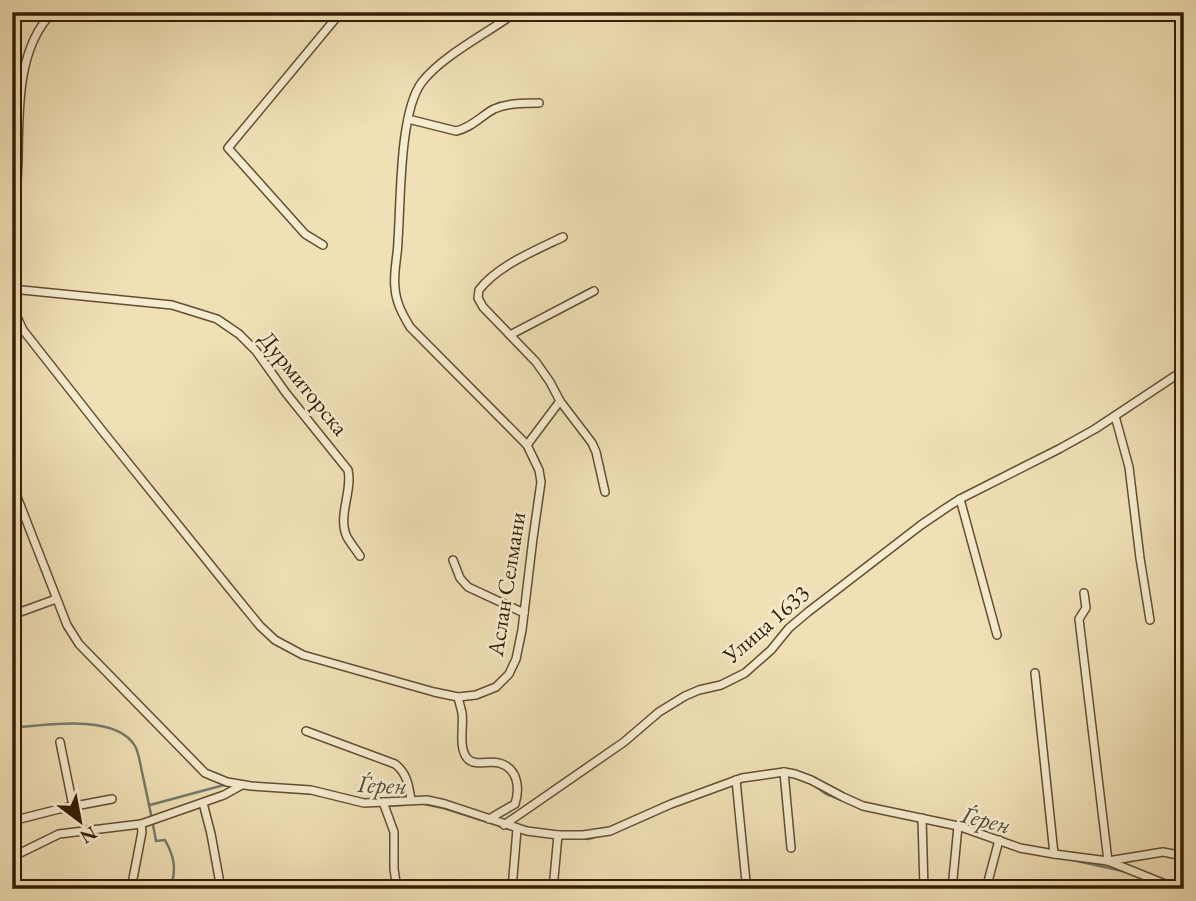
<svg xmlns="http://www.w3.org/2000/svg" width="1196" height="901" viewBox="0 0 1196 901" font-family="'EB Garamond',serif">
<rect width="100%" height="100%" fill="#f0e0b6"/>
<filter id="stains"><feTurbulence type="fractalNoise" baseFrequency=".00286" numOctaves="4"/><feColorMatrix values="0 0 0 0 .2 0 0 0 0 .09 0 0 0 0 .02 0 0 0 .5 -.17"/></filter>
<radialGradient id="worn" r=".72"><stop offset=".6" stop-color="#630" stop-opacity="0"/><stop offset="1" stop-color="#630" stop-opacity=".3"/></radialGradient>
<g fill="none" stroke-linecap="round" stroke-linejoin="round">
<!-- stream -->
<g stroke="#737d6d" stroke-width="2.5">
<path d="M12,728C44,725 116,713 135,746C139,753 140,764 142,772C147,795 152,818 156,841L165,840C175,858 176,868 171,889"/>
<polyline points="811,783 826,794 842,800"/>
<polyline points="288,792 316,794"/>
<polyline points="419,803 443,808 510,829"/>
<polyline points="150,805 224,785"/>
<polyline points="388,806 402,805"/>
<polyline points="581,838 589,839 598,836"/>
<polyline points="1068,859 1127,872"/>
</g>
<defs>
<g id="minor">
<path d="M408,119L456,131C471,128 481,116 494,109C508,103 524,103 539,103"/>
<path d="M563,237C536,250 497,266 479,290L478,298L483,307L536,362L550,382L560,401L592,443L596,452L605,492"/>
<polyline points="323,245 305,234 228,148 341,12"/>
<path d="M12,268C16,232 16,196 18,160C19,113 16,48 53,12"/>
<path d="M12,289L172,305L217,319L239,334L256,351L286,393L348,470C353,491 337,516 347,537C351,544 356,550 360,556"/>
<path d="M12,306L23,330L104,433L229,588L260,626L275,640L303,655L434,692L458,697L476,695L496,687L509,674L516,659L522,630L533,538L541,482L539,470L527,445L410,327C403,315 396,303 395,288C393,272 398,255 398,240C401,201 399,112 422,82C443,55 488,33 516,12"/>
<polyline points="510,335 594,291"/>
<polyline points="1115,416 1129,467 1140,558 1150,620"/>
<polyline points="527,445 560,401"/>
<polyline points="12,484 67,625 79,644 205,773 227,782 251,786 311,790 364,803 427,800 445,804 527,831 558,835 583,835 610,831 671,804 742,778 784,772 795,774 811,780 843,797 863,806 958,826 1020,848 1054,854 1108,861 1165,884 1184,888"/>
<polyline points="960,499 997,635"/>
<polyline points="453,560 460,578 468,587 524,613"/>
<polyline points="1084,593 1086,608 1079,619 1108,861 1163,852 1184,856"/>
<polyline points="12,615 56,599"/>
<polyline points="1035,673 1054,854"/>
<path d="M458,697C459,702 461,708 462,713C464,726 458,747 467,758C474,767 489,760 499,763C518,768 520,788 515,804L489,819"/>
<path d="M306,731L395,764C407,773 409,786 411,800"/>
<polyline points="60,742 73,806"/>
<polyline points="784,772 791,848"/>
<polyline points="736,780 746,882"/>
<polyline points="383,802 394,832 394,869 397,889"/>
<polyline points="203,803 211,834 221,889"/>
<polyline points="922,818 924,889"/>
<polyline points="12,821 59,809 112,799"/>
<polyline points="504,825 624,742 659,712 685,696 699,690 721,685 745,673 771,650 789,628 808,612 921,525 943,510 960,499 1059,449 1095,429 1184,370"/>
<polyline points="12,857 59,834 141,824 224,795 242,785"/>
<polyline points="12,877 20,889"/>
<polyline points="131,889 142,832 141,824"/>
<polyline points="512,889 517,829"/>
<polyline points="553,889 558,835"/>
<polyline points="952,889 958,826"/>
<polyline points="986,889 999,840"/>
</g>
</defs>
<!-- minor casing -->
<use href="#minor" stroke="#644e2f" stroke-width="10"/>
<!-- minor -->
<use href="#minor" stroke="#f5ebd0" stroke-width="7"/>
</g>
<g text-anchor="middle" stroke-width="5" stroke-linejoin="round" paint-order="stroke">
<!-- street labels -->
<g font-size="23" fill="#361e02" stroke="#f5ebd0">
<text transform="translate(304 383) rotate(51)" y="8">Дурмиторска</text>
<text transform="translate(506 584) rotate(-81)" y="8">Аслан Селмани</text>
<text transform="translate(766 624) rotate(-41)" y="8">Улица 1633</text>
</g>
<!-- water labels -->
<g font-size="24" font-style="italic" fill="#544d38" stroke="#f5ebd0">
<text transform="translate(382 785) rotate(2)" y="8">Ѓерен</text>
<text transform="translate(986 820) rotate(14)" y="8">Ѓерен</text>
</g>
</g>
<!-- margin -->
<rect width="1196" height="901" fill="none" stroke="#f0e0b6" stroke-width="42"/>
<rect x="14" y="14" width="1168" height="873" fill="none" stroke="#361e02" stroke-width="3.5"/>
<rect x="21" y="21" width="1154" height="859" fill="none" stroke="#361e02" stroke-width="2"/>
<!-- north arrow -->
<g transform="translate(80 821) rotate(148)" stroke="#f5ebd0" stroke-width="5" paint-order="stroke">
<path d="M0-5L12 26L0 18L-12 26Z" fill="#361e02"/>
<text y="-10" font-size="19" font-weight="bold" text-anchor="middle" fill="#361e02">N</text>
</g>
<rect width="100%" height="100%" filter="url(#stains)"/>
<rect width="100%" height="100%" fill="url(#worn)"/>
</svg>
